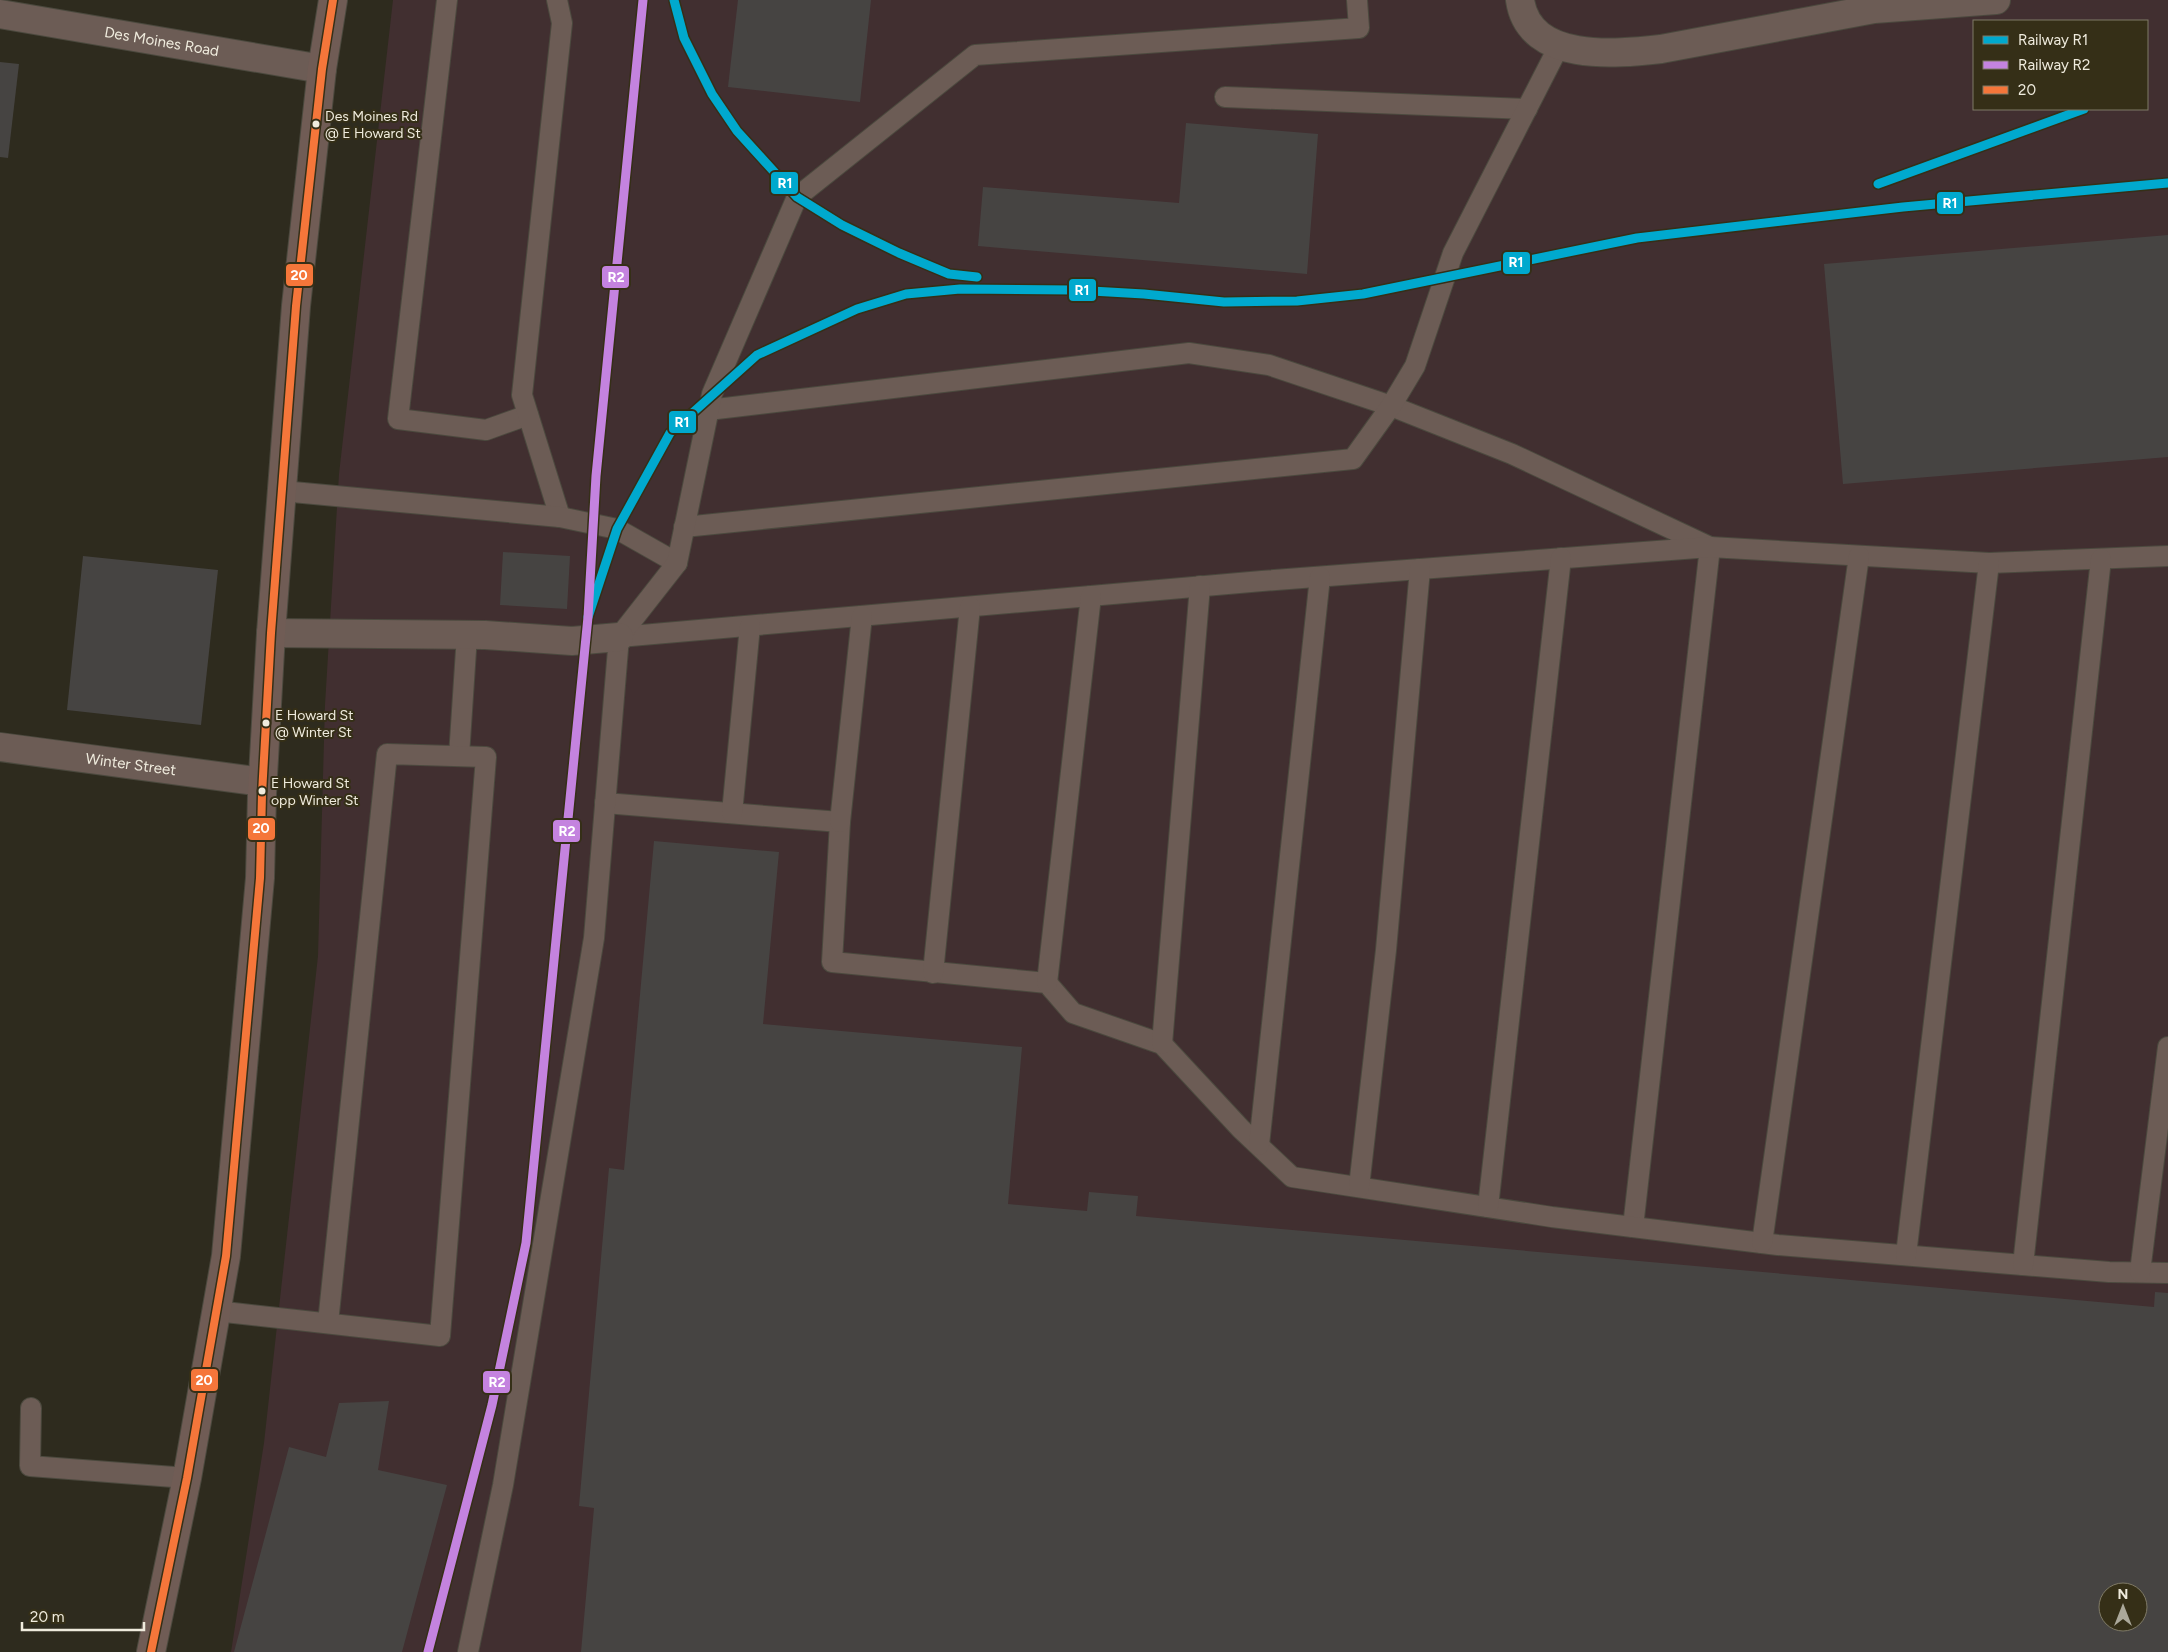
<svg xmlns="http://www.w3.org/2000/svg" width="2168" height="1652" viewBox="0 0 2168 1652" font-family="Figtree,sans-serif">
<rect width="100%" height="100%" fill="#2e2b1e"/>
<!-- industrial -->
<path fill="#412f30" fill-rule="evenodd" d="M393,0H2168V1652H231L264,1443L318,956L325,705L339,474ZM1974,21H2147V109H1974ZM2108,1592H2138V1622H2108Z"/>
<!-- building -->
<g fill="#464442" fill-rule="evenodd">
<polygon points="738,0 871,0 860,102 728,87"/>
<polygon points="0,62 19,64 8,158 0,157"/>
<polygon points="1186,123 1318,134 1307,274 978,246 983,187 1179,203"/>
<polygon points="2168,235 2168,457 1843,484 1824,264"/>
<polygon points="503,552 570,556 567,609 500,605"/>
<polygon points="83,556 218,570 201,725 67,710"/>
<path d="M654,841L779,852L763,1024L1022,1047L1008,1204L1087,1211L1089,1192L1138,1196L1136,1216L2154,1307L2155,1292L2168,1293V1652H581L594,1508L579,1506L609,1168L624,1170ZM2108,1592H2138V1622H2108Z"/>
<polygon points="389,1401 378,1470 447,1485 402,1652 234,1652 289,1447 326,1457 339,1403"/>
</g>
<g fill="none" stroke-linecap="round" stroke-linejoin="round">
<defs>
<g id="service">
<polyline points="447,0 398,419 486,430 528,415"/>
<polyline points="557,0 562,23 522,395 560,517"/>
<polyline points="1225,97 1527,109"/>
<polyline points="708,410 1189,353 1269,365 1391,406 1512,454 1710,547 1633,1227"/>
<polyline points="282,491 560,517 617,529 677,563"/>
<polyline points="684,527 1353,459 1391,406 1415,366 1453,253 1559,46"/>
<polyline points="619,637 1262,581 1710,547 1989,563 2168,556"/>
<polyline points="459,756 467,635"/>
<polyline points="605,803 840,822 832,962 1047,983 1073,1013 1162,1044 1241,1129 1292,1177 1552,1217 1778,1245 2109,1272 2168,1273"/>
<polyline points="732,813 750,626"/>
<polyline points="840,822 862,616"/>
<polyline points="933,973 970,607"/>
<polyline points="1047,983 1091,596"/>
<polyline points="1162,1044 1200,586"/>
<polyline points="1259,1145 1320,577"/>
<polyline points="1359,1187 1386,950 1420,569"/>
<polyline points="1488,1207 1561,558"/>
<polyline points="1762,1243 1859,556"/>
<polyline points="1906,1255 1989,563"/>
<polyline points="2023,1265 2101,559"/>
<polyline points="2140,1272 2168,1047"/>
<polyline points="216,1311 440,1336 486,757 387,754 328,1323"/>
<polyline points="31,1408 30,1466 187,1478"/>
<polyline points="468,1652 503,1485 594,938 619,637 677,563 712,394 797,197 975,55 1359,28 1357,0"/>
</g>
<g id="minor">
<path d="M1520,0C1529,63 1616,54 1661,49L1874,9L1996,0"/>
<polyline points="271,633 485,635 572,641 619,637"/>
<path id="s1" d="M0,747L263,782"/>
</g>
<g id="tertiary">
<path id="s2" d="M0,14L322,69"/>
</g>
<polyline id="secondary" points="151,1652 187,1478 226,1256 260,878 262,794 271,633 296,306 322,69 333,0"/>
</defs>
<!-- service casing -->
<use href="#service" stroke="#4b493e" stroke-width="22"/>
<!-- minor casing -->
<use href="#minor" stroke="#4b493e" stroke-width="30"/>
<!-- tertiary casing -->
<use href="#tertiary" stroke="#4b493e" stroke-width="30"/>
<!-- secondary casing -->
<use href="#secondary" stroke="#4b493e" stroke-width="30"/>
<!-- service -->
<use href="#service" stroke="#6c5c55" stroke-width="20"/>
<!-- minor -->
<use href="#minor" stroke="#6c5c55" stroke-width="28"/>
<!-- tertiary -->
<use href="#tertiary" stroke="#6c5c55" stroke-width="28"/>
<!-- secondary -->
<use href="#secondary" stroke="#705c55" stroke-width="28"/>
<defs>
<polyline id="bus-1" points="151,1652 187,1478 226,1256 260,878 262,794 271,633 296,306 322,69 333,0"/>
</defs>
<!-- bus-1 casing -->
<use href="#bus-1" stroke="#352f17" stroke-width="11"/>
<!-- bus-1 -->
<use href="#bus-1" stroke="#f5763a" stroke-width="8"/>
<defs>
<g id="rail-1">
<polyline points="674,0 684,38 712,94 737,131 797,197 842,225 899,253 949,274 977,277"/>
<polyline points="1878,184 2084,109"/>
<polyline points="588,617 617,529 670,433 757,355 857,309 906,294 960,289 1074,290 1144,294 1224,302 1297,301 1363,294 1637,238 1903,207 2168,183"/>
</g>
<polyline id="rail-2" points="428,1652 492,1405 526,1243 588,617 596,476 643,0"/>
</defs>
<!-- rail-1 casing -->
<use href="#rail-1" stroke="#352f17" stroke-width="12"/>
<!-- rail-2 casing -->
<use href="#rail-2" stroke="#352f17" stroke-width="12"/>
<!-- rail-1 -->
<use href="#rail-1" stroke="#00a9ce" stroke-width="9"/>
<!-- rail-2 -->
<use href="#rail-2" stroke="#c483df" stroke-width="9"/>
</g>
<!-- markers -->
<g fill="#efebdd" stroke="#352f17" stroke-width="2">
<circle cx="316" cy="124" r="4.5"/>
<circle cx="266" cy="723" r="4.5"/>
<circle cx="262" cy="791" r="4.5"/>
</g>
<g text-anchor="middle" stroke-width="4" stroke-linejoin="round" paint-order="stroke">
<!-- bus labels -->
<g font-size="14" fill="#efebdd" stroke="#352f17" text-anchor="start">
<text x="325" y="121">Des Moines Rd<tspan x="325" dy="17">@ E Howard St</tspan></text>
<text x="275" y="720">E Howard St<tspan x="275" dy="17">@ Winter St</tspan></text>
<text x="271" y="788">E Howard St<tspan x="271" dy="17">opp Winter St</tspan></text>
</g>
<!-- street labels -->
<g font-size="15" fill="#efebdd" stroke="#352f17">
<text dy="5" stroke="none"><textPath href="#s2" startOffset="164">Des Moines Road</textPath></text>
<text dy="5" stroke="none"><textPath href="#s1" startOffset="132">Winter Street</textPath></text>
</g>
</g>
<g stroke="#352f17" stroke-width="2">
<rect x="770" y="171" width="29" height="24" rx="5" fill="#00a9ce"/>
<rect x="1936" y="191" width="28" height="24" rx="5" fill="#00a9ce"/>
<rect x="1502" y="251" width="29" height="24" rx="5" fill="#00a9ce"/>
<rect x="285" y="263" width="29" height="24" rx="5" fill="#f5763a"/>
<rect x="601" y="265" width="29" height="24" rx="5" fill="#c483df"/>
<rect x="1068" y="278" width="29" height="24" rx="5" fill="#00a9ce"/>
<rect x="668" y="410" width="29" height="24" rx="5" fill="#00a9ce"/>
<rect x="247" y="817" width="29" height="24" rx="5" fill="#f5763a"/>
<rect x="552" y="819" width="29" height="24" rx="5" fill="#c483df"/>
<rect x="190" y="1368" width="29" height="24" rx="5" fill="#f5763a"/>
<rect x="482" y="1370" width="29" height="24" rx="5" fill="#c483df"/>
</g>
<g font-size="14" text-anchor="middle" font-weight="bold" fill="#fff">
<text x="785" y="188">R1</text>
<text x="1950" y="208">R1</text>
<text x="1516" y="267">R1</text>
<text x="299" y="280">20</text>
<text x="616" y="282">R2</text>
<text x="1082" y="295">R1</text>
<text x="682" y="427">R1</text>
<text x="261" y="833">20</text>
<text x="567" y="836">R2</text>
<text x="204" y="1385">20</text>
<text x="497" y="1387">R2</text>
</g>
<!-- legend -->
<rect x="1973" y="20" width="175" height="90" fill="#352f17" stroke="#7f7a66"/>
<rect x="1983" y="36" width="25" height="8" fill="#00a9ce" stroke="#7f7a66"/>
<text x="2018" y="45" font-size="15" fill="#efebdd">Railway R1</text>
<rect x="1983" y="61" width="25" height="8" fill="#c483df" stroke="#7f7a66"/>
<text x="2018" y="70" font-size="15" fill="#efebdd">Railway R2</text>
<rect x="1983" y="86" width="25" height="8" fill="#f5763a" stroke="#7f7a66"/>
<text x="2018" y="95" font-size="15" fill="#efebdd">20</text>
<!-- north arrow -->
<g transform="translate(2123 1607)"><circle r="24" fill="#352f17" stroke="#7f7a66"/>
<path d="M0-4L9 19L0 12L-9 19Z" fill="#aba89a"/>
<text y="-8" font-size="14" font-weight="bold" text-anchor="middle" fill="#efebdd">N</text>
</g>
<!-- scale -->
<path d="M22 1622v8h122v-8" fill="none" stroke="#efebdd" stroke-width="2.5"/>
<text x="30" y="1622" font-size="15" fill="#efebdd" stroke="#352f17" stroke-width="4" paint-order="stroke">20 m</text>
</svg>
